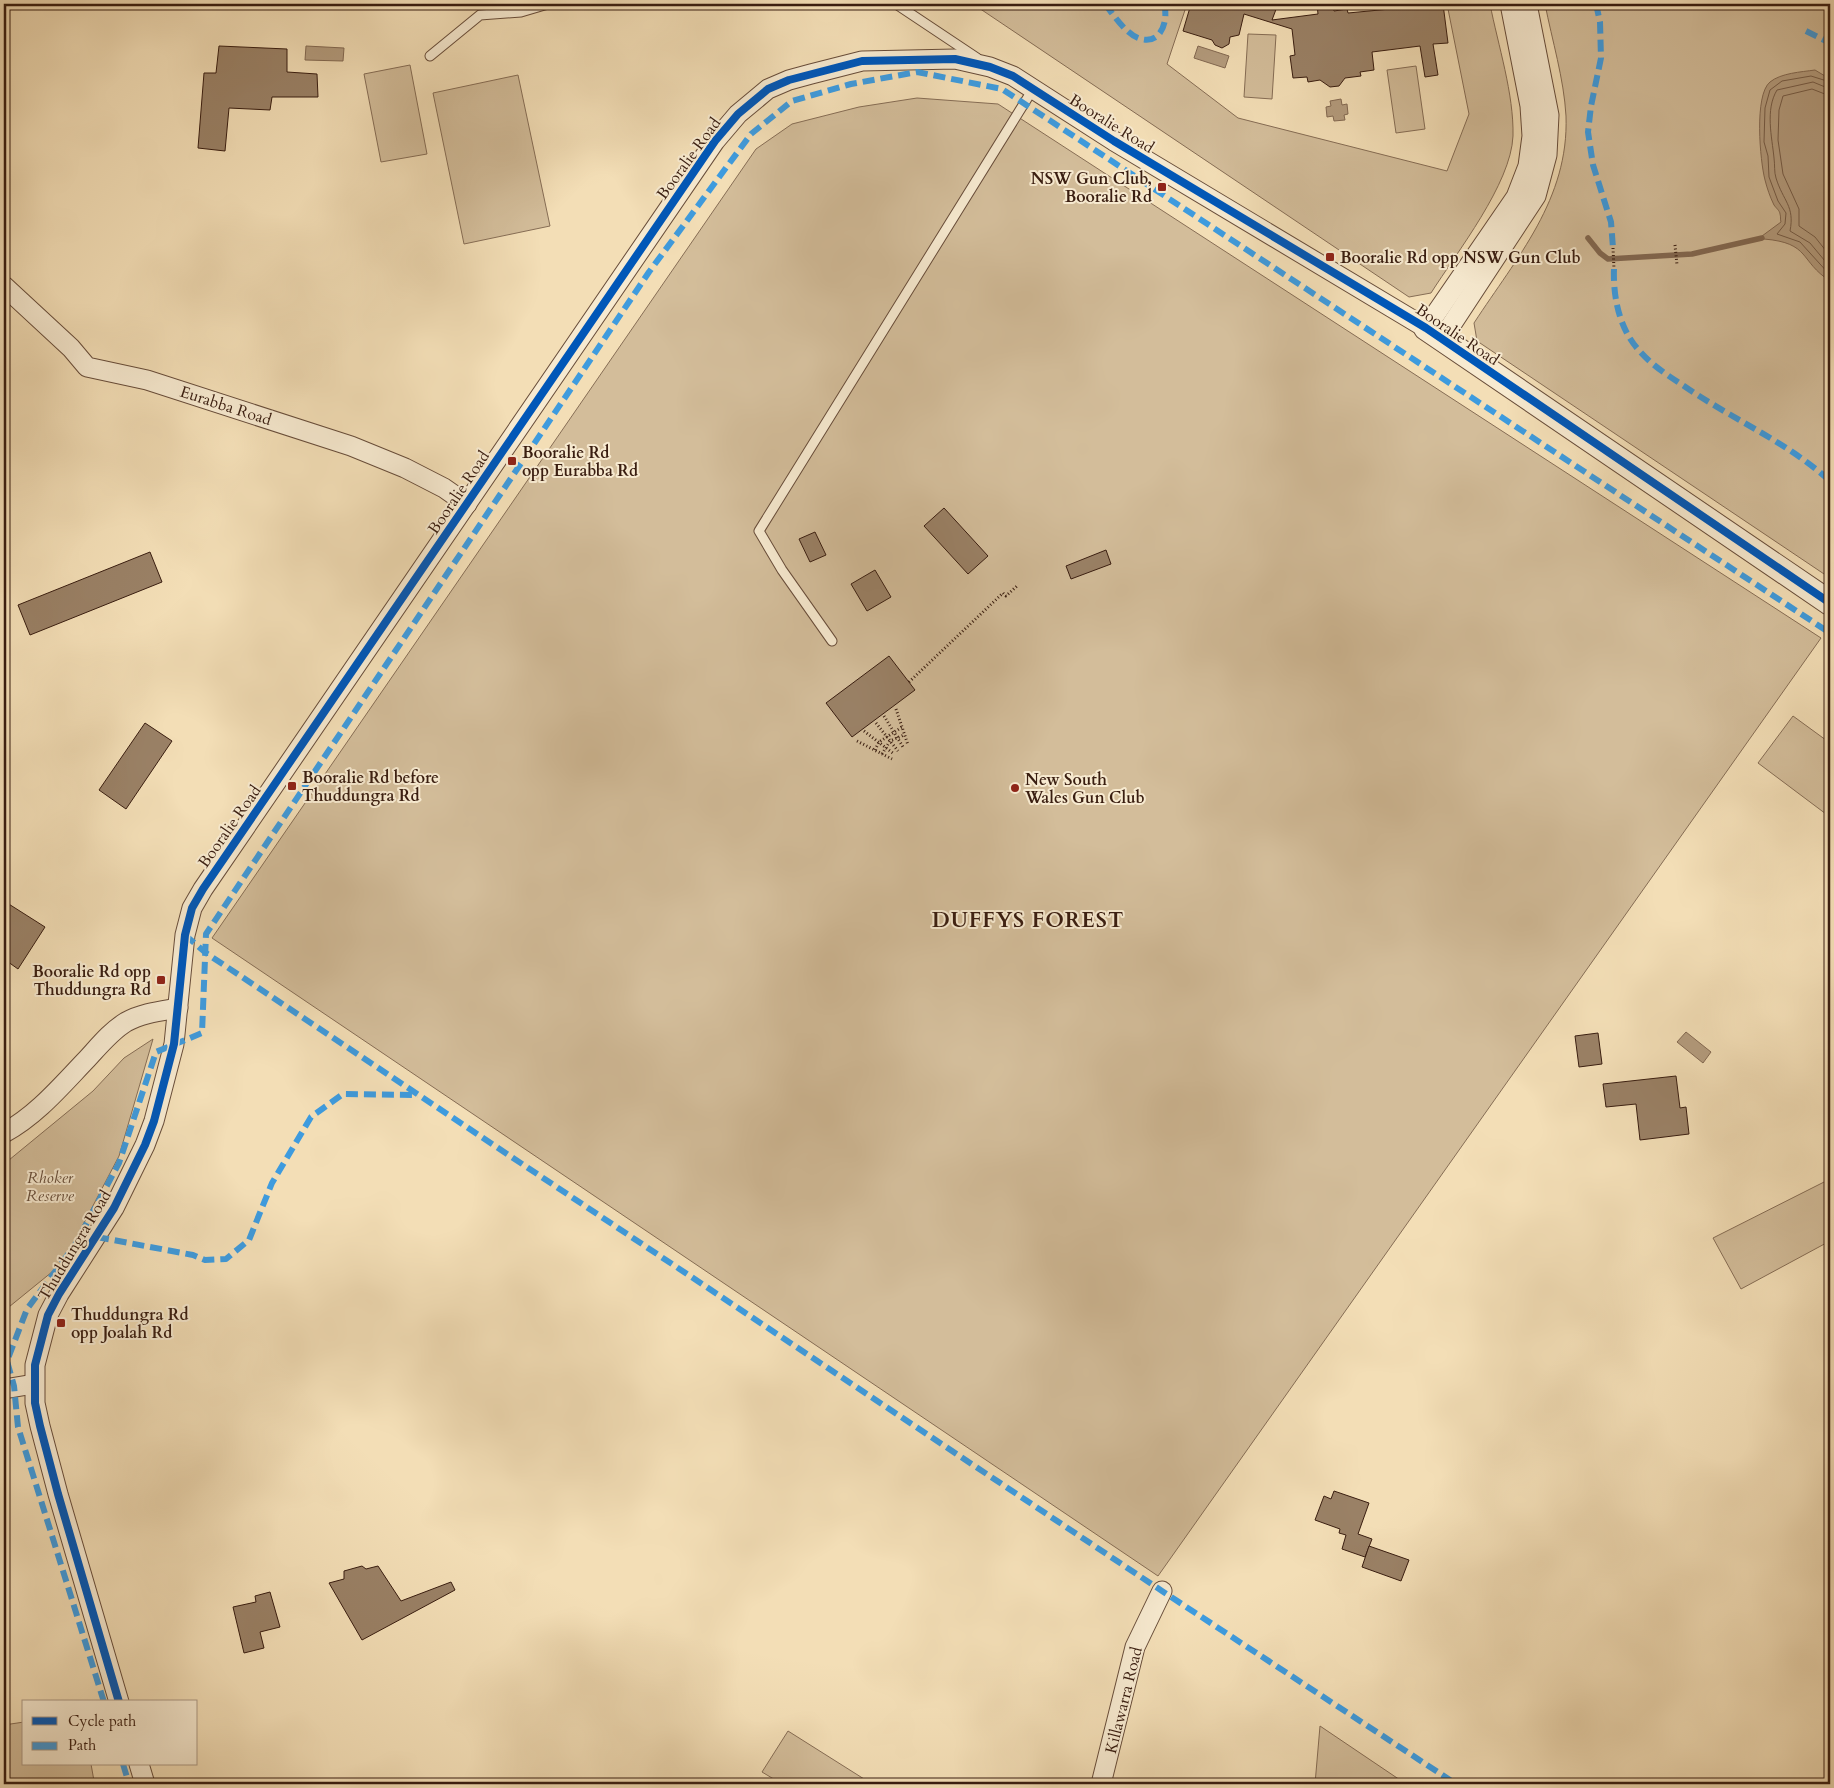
<svg xmlns="http://www.w3.org/2000/svg" width="1834" height="1788" viewBox="0 0 1834 1788" font-family="Cardo,serif">
<rect width="100%" height="100%" fill="#f3deb6"/>
<filter id="stains"><feTurbulence type="fractalNoise" baseFrequency=".004" numOctaves="4"/><feColorMatrix values="0 0 0 0 .2 0 0 0 0 .09 0 0 0 0 .02 0 0 0 .5 -.17"/></filter>
<radialGradient id="worn" r=".72"><stop offset=".6" stop-color="#630" stop-opacity="0"/><stop offset="1" stop-color="#630" stop-opacity=".3"/></radialGradient>
<!-- green -->
<g fill="#d3bd9a" stroke="#866d55">
<path d="M973,4H1187L1167,64L1238,118L1447,171L1469,114L1447,4H1490C1498,45 1514,94 1513,136C1511,184 1457,252 1431,293L1409,297Z"/>
<path d="M1545,4H1830V578L1477,341L1474,323C1517,257 1569,199 1566,116C1564,79 1552,40 1545,4Z"/>
<polygon points="1248,34 1276,35 1272,99 1244,97"/>
<polygon points="410,65 427,154 381,162 364,74"/>
<polygon points="1416,66 1425,129 1396,133 1387,70"/>
<polygon points="518,75 550,226 464,244 433,93"/>
<polygon points="917,98 998,104 1821,638 1158,1576 212,938 756,149 792,124 859,107"/>
<polygon points="1793,716 1830,743 1830,817 1758,763"/>
<polygon points="153,1039 119,1156 63,1263 4,1311 4,1161 9,1160 93,1091 124,1058"/>
<polygon points="1830,1179 1830,1241 1741,1289 1713,1238"/>
<polygon points="24,1722 24,1764 91,1764 94,1781 75,1784 4,1784 4,1725"/>
<polygon points="1320,1726 1406,1784 1315,1784"/>
<polygon points="788,1731 872,1784 782,1784 762,1772"/>
</g>
<!-- water -->
<g fill="#b49c7e" stroke="#836952">
<polygon points="306,46 344,48 343,61 305,60"/>
<polygon points="1198,46 1229,56 1225,68 1194,58"/>
<path d="M1815,70L1830,79V281C1799,261 1811,243 1764,239L1762,236L1781,222C1780,219 1781,217 1780,214C1780,211 1776,208 1774,205C1770,197 1767,188 1765,180C1760,161 1754,95 1770,82C1781,73 1801,72 1815,70Z"/>
<polygon points="1341,99 1342,105 1347,104 1348,114 1344,115 1345,120 1334,121 1333,116 1327,117 1326,107 1331,106 1330,101"/>
<polygon points="1686,1032 1711,1052 1703,1063 1677,1042"/>
</g>
<g fill="none" stroke-linecap="round" stroke-linejoin="round">
<!-- shore -->
<g stroke="#765c47" stroke-width="1">
<polyline points="1830,82 1811,76 1782,81 1770,90 1765,108 1764,142 1768,156 1769,177 1778,201 1786,213 1785,224 1777,234 1800,242 1830,275"/>
<path d="M1830,89L1813,82L1777,90C1765,110 1772,137 1774,158C1775,165 1774,172 1776,178C1783,201 1795,206 1790,231L1810,243L1830,267"/>
<polyline points="1830,96 1812,89 1783,96 1779,110 1778,140 1783,174 1799,209 1799,226 1815,237 1830,256"/>
</g>
<!-- stream -->
<polyline stroke="#836952" stroke-width="5.5" points="1588,238 1600,253 1608,259 1692,254 1762,238"/>
</g>
<!-- building -->
<g fill="#9a8166" stroke="#391d10">
<polygon points="1191,4 1278,4 1272,20 1318,14 1317,4 1333,4 1334,11 1347,9 1348,13 1443,4 1448,43 1433,44 1438,75 1425,77 1420,46 1372,52 1374,70 1360,72 1361,76 1345,78 1339,86 1330,87 1320,80 1308,82 1307,77 1293,78 1290,56 1295,55 1292,29 1244,14 1239,35 1230,37 1229,44 1222,48 1215,45 1212,40 1183,31"/>
<polygon points="219,46 287,49 287,72 317,74 318,97 272,97 270,110 229,108 225,151 198,148 204,73 216,73"/>
<polygon points="944,508 988,556 968,574 924,526"/>
<polygon points="815,532 826,555 810,562 799,539"/>
<polygon points="1106,550 1111,564 1071,579 1066,566"/>
<polygon points="150,552 162,582 30,635 18,605"/>
<polygon points="875,570 891,597 867,611 851,584"/>
<polygon points="889,656 915,690 852,737 826,703"/>
<polygon points="145,723 172,741 126,809 99,790"/>
<polygon points="4,901 45,927 18,969 4,959"/>
<polygon points="1598,1033 1602,1064 1579,1067 1575,1036"/>
<polygon points="1676,1076 1680,1108 1686,1107 1689,1134 1640,1140 1636,1104 1606,1107 1603,1084"/>
<polygon points="1334,1491 1369,1503 1358,1534 1372,1539 1365,1557 1342,1549 1346,1535 1339,1533 1340,1529 1315,1520 1324,1496 1331,1499"/>
<polygon points="1369,1546 1409,1560 1401,1581 1362,1567"/>
<polygon points="362,1566 366,1569 378,1566 401,1601 451,1582 455,1590 362,1640 329,1583 344,1579 344,1571"/>
<polygon points="270,1592 280,1627 260,1632 264,1648 244,1653 233,1607 256,1602 255,1596"/>
</g>
<g fill="none" stroke-linecap="round" stroke-linejoin="round">
<defs>
<g id="service">
<polyline points="896,4 977,58"/>
<polyline points="430,56 480,15 521,12 548,4"/>
<polyline points="832,641 782,570 759,531 1033,89"/>
</g>
<g id="minor">
<polyline points="4,286 71,348 87,367 147,380 351,446 405,468 444,488 467,504"/>
<polyline points="1442,339 1536,196 1547,155 1549,115 1527,4"/>
<path d="M4,1133C37,1115 61,1086 87,1059C99,1046 111,1031 126,1022C142,1013 161,1011 178,1008"/>
<polyline points="4,1389 34,1384"/>
<polyline points="119,1702 58,1494 40,1426 35,1403 35,1365 48,1315 59,1294 114,1208 145,1145 154,1121 174,1044 185,935 192,908 203,889 715,141 738,114 768,89 789,80 811,74 862,61 955,59 990,67 1013,76 1114,141 1426,328 1516,197 1528,166 1532,136 1530,106 1510,4"/>
<polyline points="139,1764 145,1784"/>
<polyline points="1101,1784 1135,1647 1162,1591"/>
</g>
<polyline id="tertiary" points="1426,328 1830,603"/>
</defs>
<!-- service casing -->
<use href="#service" stroke="#684d3a" stroke-width="11"/>
<!-- minor casing -->
<use href="#minor" stroke="#684d3a" stroke-width="21"/>
<!-- tertiary casing -->
<use href="#tertiary" stroke="#684d3a" stroke-width="26"/>
<!-- path -->
<g stroke="#391d10" stroke-width="3" stroke-dasharray="1 2.5" stroke-linecap="butt">
<polyline points="1675,245 1677,265"/>
<polyline points="1613,248 1614,269"/>
<polyline points="909,682 1003,593 1006,596 1017,586"/>
<polyline points="896,709 908,745"/>
<polyline points="884,716 903,747"/>
<polyline points="876,723 898,751"/>
<polyline points="864,731 894,754"/>
<polyline points="857,741 892,759"/>
<polyline points="875,750 879,742 902,727"/>
<polyline points="882,754 890,741 904,735"/>
<polyline points="4,1358 7,1361"/>
</g>
<!-- service -->
<use href="#service" stroke="#f7ead0" stroke-width="9"/>
<!-- minor -->
<use href="#minor" stroke="#f7ead0" stroke-width="19"/>
<!-- tertiary -->
<use href="#tertiary" stroke="#f7ead0" stroke-width="24"/>
<!-- quiet -->
<g stroke="#3e9bde" stroke-width="6" stroke-dasharray="12 6" stroke-linecap="butt">
<path d="M1105,4C1113,14 1125,33 1138,38C1161,47 1169,20 1164,4"/>
<polyline points="1596,4 1600,22 1601,58 1591,106 1588,132 1593,165 1611,222 1613,248"/>
<polyline points="1107,6 1125,4"/>
<polyline points="1806,31 1830,43"/>
<path d="M1614,269C1613,296 1619,327 1637,348C1650,364 1667,375 1684,386C1732,419 1787,442 1830,481"/>
<polyline points="185,935 206,953 1162,1591 1456,1784"/>
<polyline points="97,1237 193,1255 205,1260 226,1259 249,1240 272,1183 311,1117 343,1094 418,1095"/>
<polyline points="104,1702 18,1427 14,1386 7,1361 27,1309 75,1245 119,1163 156,1052 202,1033 206,934 649,272 751,134 792,101 851,84 917,72 1002,89 1830,633"/>
<polyline points="123,1764 129,1784"/>
</g>
<defs>
<polyline id="cycleway" points="119,1702 58,1494 40,1426 35,1403 35,1365 48,1315 59,1294 114,1208 145,1145 154,1121 174,1044 185,935 192,908 203,889 715,141 738,114 768,89 789,80 862,61 955,59 990,67 1013,76 1114,141 1426,328 1830,603"/>
</defs>
<!-- cycleway casing -->
<use href="#cycleway" stroke="#f7ead0" stroke-width="11"/>
<!-- cycleway -->
<use href="#cycleway" stroke="#0057b8" stroke-width="8"/>
</g>
<!-- markers -->
<g fill="#8f2418" stroke="#f7ead0" stroke-width="2">
<rect x="1157" y="182" width="10" height="10" rx="2.5"/>
<rect x="1325" y="252" width="10" height="10" rx="2.5"/>
<rect x="507" y="456" width="10" height="10" rx="2.5"/>
<rect x="287" y="781" width="10" height="10" rx="2.5"/>
<circle cx="1015" cy="788" r="5"/>
<rect x="156" y="975" width="10" height="10" rx="2.5"/>
<rect x="56" y="1318" width="10" height="10" rx="2.5"/>
</g>
<g text-anchor="middle" stroke-width="4" stroke-linejoin="round" paint-order="stroke">
<!-- street labels -->
<g font-size="16" fill="#391d10" stroke="#f7ead0">
<text transform="translate(1112 123) rotate(32)" y="6">Booralie Road</text>
<text transform="translate(688 158) rotate(-54)" y="6">Booralie Road</text>
<text transform="translate(1458 334) rotate(34)" y="6">Booralie Road</text>
<text transform="translate(226 405) rotate(18)" y="6">Eurabba Road</text>
<text transform="translate(458 492) rotate(-56)" y="6">Booralie Road</text>
<text transform="translate(229 826) rotate(-55)" y="6">Booralie Road</text>
<text transform="translate(74 1245) rotate(-59)" y="6">Thuddungra Road</text>
<text transform="translate(1123 1700) rotate(-76)" y="6">Killawarra Road</text>
</g>
<!-- poi labels -->
<g font-size="16" font-weight="bold" fill="#391d10" stroke="#f7ead0" text-anchor="start">
<text x="1152" y="184" text-anchor="end">NSW Gun Club,<tspan x="1152" dy="18">Booralie Rd</tspan></text>
<text x="1340" y="263">Booralie Rd opp NSW Gun Club</text>
<text x="522" y="458">Booralie Rd<tspan x="522" dy="18">opp Eurabba Rd</tspan></text>
<text x="302" y="783">Booralie Rd before<tspan x="302" dy="18">Thuddungra Rd</tspan></text>
<text x="1025" y="785">New South<tspan x="1025" dy="18">Wales Gun Club</tspan></text>
<text x="151" y="977" text-anchor="end">Booralie Rd opp<tspan x="151" dy="18">Thuddungra Rd</tspan></text>
<text x="71" y="1320">Thuddungra Rd<tspan x="71" dy="18">opp Joalah Rd</tspan></text>
</g>
<!-- park labels -->
<g font-size="16" font-style="italic" fill="#674d39" stroke="#f7ead0">
<text x="50" y="1183">Rhoker<tspan x="50" dy="18">Reserve</tspan></text>
</g>
<!-- district labels -->
<g font-size="21" font-weight="bold" letter-spacing="1" fill="#391d10" stroke="#f7ead0">
<text x="1028" y="927">DUFFYS FOREST</text>
</g>
</g>
<!-- margin -->
<rect width="1834" height="1788" fill="none" stroke="#f3deb6" stroke-width="20"/>
<rect x="5" y="5" width="1824" height="1778" fill="none" stroke="#391d10" stroke-width="2.5"/>
<rect x="10" y="10" width="1814" height="1768" fill="none" stroke="#391d10"/>
<!-- legend -->
<rect x="22" y="1700" width="175" height="65" fill="#f7ead0" stroke="#ab9883"/>
<rect x="32" y="1717" width="25" height="8" fill="#0057b8" stroke="#ab9883"/>
<text x="68" y="1726" font-size="15" fill="#391d10">Cycle path</text>
<rect x="32" y="1742" width="25" height="8" fill="#3e9bde" stroke="#ab9883"/>
<text x="68" y="1750" font-size="15" fill="#391d10">Path</text>
<rect width="100%" height="100%" filter="url(#stains)"/>
<rect width="100%" height="100%" fill="url(#worn)"/>
</svg>
